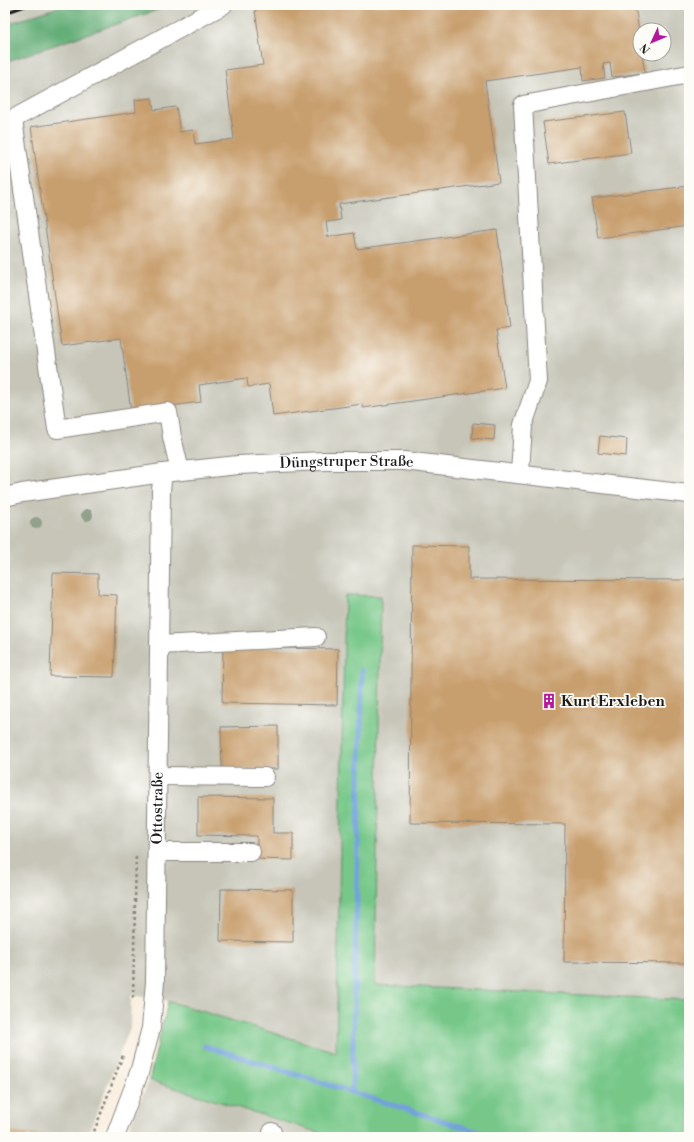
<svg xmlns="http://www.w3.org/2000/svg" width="694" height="1142" viewBox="0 0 694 1142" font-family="'Libre Bodoni',serif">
<rect width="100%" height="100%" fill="#fdfcf7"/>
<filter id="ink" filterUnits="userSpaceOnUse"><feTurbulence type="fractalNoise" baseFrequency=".025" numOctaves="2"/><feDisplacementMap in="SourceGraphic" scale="8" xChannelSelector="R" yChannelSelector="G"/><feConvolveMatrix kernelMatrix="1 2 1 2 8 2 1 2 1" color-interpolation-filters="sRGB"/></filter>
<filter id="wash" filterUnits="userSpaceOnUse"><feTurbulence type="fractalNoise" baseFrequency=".012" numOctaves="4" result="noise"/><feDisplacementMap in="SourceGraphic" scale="16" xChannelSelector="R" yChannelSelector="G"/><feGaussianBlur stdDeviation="0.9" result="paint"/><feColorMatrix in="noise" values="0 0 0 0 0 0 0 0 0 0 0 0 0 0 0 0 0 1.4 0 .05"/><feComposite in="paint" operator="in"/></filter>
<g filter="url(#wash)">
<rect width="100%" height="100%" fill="#f9eedf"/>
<!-- industrial -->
<g fill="#c6c5b8" fill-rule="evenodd">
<polygon points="11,5 64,5 5,25 5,7"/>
<path d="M172,5H689V1000L375,985L381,596L345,595L336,1052L168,1001L131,995L130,1028L87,1137H5V62ZM640,30H664V54H640Z"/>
<polygon points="149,1080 301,1128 333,1137 125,1137"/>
</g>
<!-- green -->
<polygon fill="#76c788" stroke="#497252" points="345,595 381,596 375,985 689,1000 689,1137 333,1137 149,1080 168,1001 336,1052"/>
<!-- forest -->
<polygon fill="#60ac74" stroke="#3e6448" points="64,5 172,5 5,62 5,25"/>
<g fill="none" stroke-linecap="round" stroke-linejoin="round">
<!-- stream -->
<g stroke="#73a1dc" stroke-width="5.5">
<polyline points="205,1046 495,1137"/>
<polyline points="352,1092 362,671"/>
</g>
</g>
<g id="blocks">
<!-- building -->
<g fill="#c79e6d">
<polygon points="288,5 635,5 640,38 640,54 642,54 645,73 612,77 610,63 603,64 605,78 583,81 582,67 485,81 499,182 339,204 341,220 326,222 328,237 354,233 357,249 497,230 510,328 496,330 505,388 363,408 363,404 273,416 269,384 248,387 247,378 199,385 201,402 131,411 121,338 62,346 31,127 136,112 135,100 152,98 154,110 176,107 180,132 193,130 195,144 234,139 225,70 263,65 255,10"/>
<polygon points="625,112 631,153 549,164 543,122"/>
<polygon points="689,186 689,226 598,238 592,198"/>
<polygon points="473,423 495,425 494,440 472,438"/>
<polygon points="600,436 627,439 626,456 598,453"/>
<polygon points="412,545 469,546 469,579 689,580 689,825 687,825 686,963 564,962 565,824 410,823"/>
<polygon points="53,573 98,574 98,594 117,595 114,677 50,676"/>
<polygon points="223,647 338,649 337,705 222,703"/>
<polygon points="278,726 278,769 222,769 221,727"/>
<polygon points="198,797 273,798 273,833 293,833 293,860 257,859 257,836 198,835"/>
<polygon points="221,889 293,890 293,942 220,941"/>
<polygon points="5,1132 47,1136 47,1137 5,1137"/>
</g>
</g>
</g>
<g filter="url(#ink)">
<use href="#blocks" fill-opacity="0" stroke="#8a857e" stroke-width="1"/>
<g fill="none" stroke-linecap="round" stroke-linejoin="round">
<defs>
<g id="minor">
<polyline points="180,471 172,437 168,412 57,429 13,119 223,5"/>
<polyline points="520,473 523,425 538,381 523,105 689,74"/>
<path id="s1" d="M5,497L22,493L163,473L238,465L323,461H404L689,494"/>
<polyline points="159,645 316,637"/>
<polyline points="158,776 265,777"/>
<polyline points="157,852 251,852"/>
<path id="s2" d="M115,1137L139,1073L151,1028L155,982L161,490L163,473"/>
<polyline points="271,1137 272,1132"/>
</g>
</defs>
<!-- minor casing -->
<use href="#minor" stroke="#8a857e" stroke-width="20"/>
<!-- path -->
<g stroke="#8a857e" stroke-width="2.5" stroke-dasharray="3 3" stroke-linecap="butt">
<polyline points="133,998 136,855"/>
<polyline points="92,1137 123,1055"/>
</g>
<!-- minor -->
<use href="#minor" stroke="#fff" stroke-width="18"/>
<!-- rail -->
<polyline stroke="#1c1c1c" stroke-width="3" points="5,13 28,5"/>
</g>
<!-- trees -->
<g fill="#93a08b">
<circle cx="87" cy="515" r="6"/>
<circle cx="36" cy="523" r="6"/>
</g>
</g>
<!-- icons -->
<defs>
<symbol id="building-bare" viewBox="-9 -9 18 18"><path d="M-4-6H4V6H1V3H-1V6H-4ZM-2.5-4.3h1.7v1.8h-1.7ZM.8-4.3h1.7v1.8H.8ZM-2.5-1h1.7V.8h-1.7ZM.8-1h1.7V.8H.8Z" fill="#b5179e" stroke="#fdfcf7" stroke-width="2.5" paint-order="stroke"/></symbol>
</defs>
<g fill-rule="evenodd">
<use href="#building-bare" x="538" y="690" width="22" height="22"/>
</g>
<g text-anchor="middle" stroke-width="3.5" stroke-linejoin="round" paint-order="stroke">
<!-- street labels -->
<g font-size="15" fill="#1c1c1c" stroke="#fdfcf7">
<text dy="5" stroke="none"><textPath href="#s1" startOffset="344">Düngstruper Straße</textPath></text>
<text dy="5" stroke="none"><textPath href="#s2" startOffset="335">Ottostraße</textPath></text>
</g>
<!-- poi labels -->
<g font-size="15" font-weight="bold" fill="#1c1c1c" stroke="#fdfcf7" text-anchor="start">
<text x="561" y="706">Kurt Erxleben</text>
</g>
</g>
<!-- margin -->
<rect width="694" height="1142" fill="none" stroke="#fdfcf7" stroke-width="20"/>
<!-- north arrow -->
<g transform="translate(652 42) rotate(226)"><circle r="19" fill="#fdfcf7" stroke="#a3a29f"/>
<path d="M0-3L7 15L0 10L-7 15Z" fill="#b5179e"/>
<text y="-6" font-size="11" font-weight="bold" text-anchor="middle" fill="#1c1c1c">N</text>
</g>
</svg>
